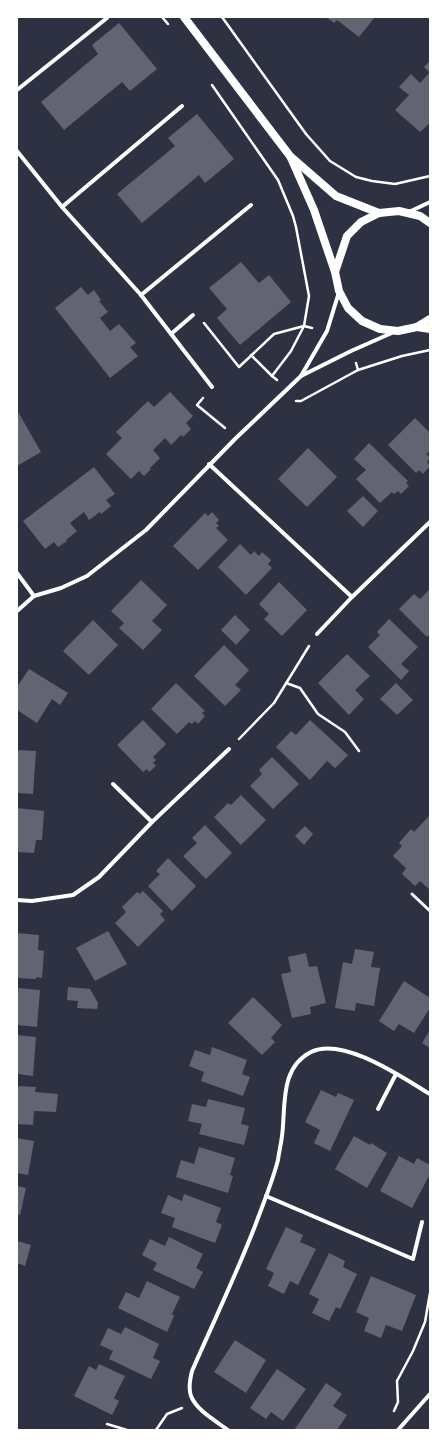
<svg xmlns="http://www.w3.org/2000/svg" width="447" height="1447" viewBox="0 0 447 1447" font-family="'DM Sans',sans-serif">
<rect width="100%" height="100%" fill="#2d3142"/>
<!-- building -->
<g fill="#626471">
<polygon points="326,17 375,17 359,37 337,20 334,23"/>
<polygon points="119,23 157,69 130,91 122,82 64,130 41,102 98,54 92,45"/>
<polygon points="430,61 430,73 424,67"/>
<polygon points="411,74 420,83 428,74 430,76 430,123 420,132 395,110 409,95 399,87"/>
<polygon points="197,114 234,159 205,183 199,175 142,223 117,194 175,146 168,138"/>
<polygon points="241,262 259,283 269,275 291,302 240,345 217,318 227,309 209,288"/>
<polygon points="81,287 88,295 94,290 101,300 99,301 108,312 100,318 110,331 119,324 136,343 130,347 138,356 110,378 55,308"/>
<polygon points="170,392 193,416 186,423 191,429 183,437 181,435 171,445 165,438 153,450 160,458 150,468 151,469 144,476 139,471 131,479 106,454 122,438 116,432 148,401 154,407"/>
<polygon points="17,410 41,452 17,466"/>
<polygon points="415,418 430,433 430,451 426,454 430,458 427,462 430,466 423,474 419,470 416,473 388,445"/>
<polygon points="369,443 408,481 406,483 409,486 401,494 398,491 394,494 392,492 380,503 356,479 366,470 354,459"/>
<polygon points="308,448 337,477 307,507 278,479"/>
<polygon points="94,467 115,494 106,500 111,506 101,514 100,512 89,520 84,512 70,523 77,531 66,540 67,541 58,547 54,542 45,549 23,521"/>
<polygon points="363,496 378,511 363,527 347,511"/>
<polygon points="212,512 219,520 216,523 219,526 216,528 228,540 198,570 173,546 205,513 208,516"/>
<polygon points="240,544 251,555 254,551 259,556 262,552 271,560 268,564 272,568 246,595 218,567"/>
<polygon points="141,580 167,605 152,621 162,630 143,650 119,628 124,623 111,611"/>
<polygon points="279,582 307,610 282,636 264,619 269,614 259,604"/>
<polygon points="430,589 430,634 427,637 399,609 414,594 420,599"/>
<polygon points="235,615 250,630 236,645 221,630"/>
<polygon points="389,619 418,647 401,664 409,671 401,680 368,647 380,635 377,632"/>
<polygon points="93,620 118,645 89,675 63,651"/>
<polygon points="224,645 249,670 235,685 241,690 225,706 194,676"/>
<polygon points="347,654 370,676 355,690 364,699 349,715 318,683"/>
<polygon points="29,669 68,693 60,705 52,699 37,723 17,710 17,687"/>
<polygon points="176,683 205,711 202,713 205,716 198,724 195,721 192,724 189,722 177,734 151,709"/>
<polygon points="396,683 413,700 397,715 380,699"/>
<polygon points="143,720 166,744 153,757 156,760 153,763 156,766 149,772 147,769 143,772 117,745"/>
<polygon points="310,720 348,755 335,768 327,761 310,780 276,747 291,731 296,735"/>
<polygon points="17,750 36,751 33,794 17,793"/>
<polygon points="272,757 299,784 273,809 250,786 262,774 259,770"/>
<polygon points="241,795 266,820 241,845 214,817 228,803 231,805"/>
<polygon points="17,808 44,811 42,840 36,840 34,853 17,852"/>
<polygon points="430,815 430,890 420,881 415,886 402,874 406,868 393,856 402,846 399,843 411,829 414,832"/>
<polygon points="205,825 232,853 206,879 183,856 197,843 192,838"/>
<polygon points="305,826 313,834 304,845 295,836"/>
<polygon points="168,858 196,886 172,911 148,886 160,874 156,871"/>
<polygon points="143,891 163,911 160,914 165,920 138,947 115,923 126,912 122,907 137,892 140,894"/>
<polygon points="108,931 127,964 95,981 76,948"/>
<polygon points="17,933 39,935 38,950 44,951 42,978 36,977 36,979 17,978"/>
<polygon points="355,949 374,952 371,967 380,968 374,1006 356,1003 355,1011 335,1008 343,962 352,964"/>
<polygon points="306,953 309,967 317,966 326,1003 310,1007 311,1014 292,1018 281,974 291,972 288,957"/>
<polygon points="404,981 430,998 430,1008 414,1033 399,1024 394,1031 379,1021"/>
<polygon points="68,987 90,989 98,1003 97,1009 77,1008 78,1001 67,1000"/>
<polygon points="17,988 40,990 37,1027 17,1025"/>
<polygon points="253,997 282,1025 271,1038 275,1042 262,1055 228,1023"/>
<polygon points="430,1030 430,1048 422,1043"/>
<polygon points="17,1035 36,1037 33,1076 17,1074"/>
<polygon points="212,1047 247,1060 242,1074 250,1077 243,1096 201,1081 204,1072 189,1066 195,1050 210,1055"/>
<polygon points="17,1086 36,1087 35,1092 58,1094 56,1112 34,1111 33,1125 17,1124"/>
<polygon points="321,1090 336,1097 338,1093 354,1100 330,1151 314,1143 320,1130 305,1122"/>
<polygon points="208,1099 245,1108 241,1124 249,1126 244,1145 199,1134 202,1124 188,1121 192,1104 206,1107"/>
<polygon points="354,1136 370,1145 371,1143 387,1153 367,1188 335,1169"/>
<polygon points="17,1138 34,1141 28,1175 17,1173"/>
<polygon points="199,1147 235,1158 230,1175 233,1176 228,1193 176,1177 181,1160 194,1164"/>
<polygon points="399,1156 414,1164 417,1158 430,1165 430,1174 412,1208 380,1191"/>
<polygon points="17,1186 26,1188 20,1215 17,1214"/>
<polygon points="184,1194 221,1208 216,1222 222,1225 215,1243 172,1227 175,1218 161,1213 168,1195 182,1201"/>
<polygon points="286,1227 303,1235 300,1242 316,1249 298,1285 290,1281 284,1294 268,1286 274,1273 266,1269"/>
<polygon points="169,1237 203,1254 196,1268 203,1272 194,1289 153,1270 157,1263 142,1255 150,1239 165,1246"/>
<polygon points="17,1241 31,1245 25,1266 17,1263"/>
<polygon points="329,1253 345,1261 343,1267 357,1274 340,1309 336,1307 329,1321 312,1313 319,1299 309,1294"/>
<polygon points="371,1276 416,1295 402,1331 386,1325 381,1338 364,1331 369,1318 356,1312"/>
<polygon points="147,1281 180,1297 172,1314 174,1316 167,1332 118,1308 126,1292 139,1298"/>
<polygon points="125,1327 159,1344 153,1358 160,1361 151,1379 109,1359 113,1351 100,1345 108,1328 121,1334"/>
<polygon points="235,1340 266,1360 246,1393 214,1372"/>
<polygon points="99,1364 125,1376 114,1398 119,1401 112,1415 74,1396 89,1366 96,1370"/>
<polygon points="277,1369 306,1389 283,1421 271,1412 266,1419 250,1408"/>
<polygon points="326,1383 342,1394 333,1406 347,1415 337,1430 295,1430 295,1429"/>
</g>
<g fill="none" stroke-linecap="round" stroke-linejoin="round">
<!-- path -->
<g stroke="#fff" stroke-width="2.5">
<polyline points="162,17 168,24"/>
<polyline points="222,17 306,134 330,161 356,177 372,181 395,184 430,176"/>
<polyline points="212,85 278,180 293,216 296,227 309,296 304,326 291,351 272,376 277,380"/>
<polyline points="204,323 239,367 274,334 304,326 312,328"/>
<polyline points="251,355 272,376"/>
<polyline points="356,363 358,370"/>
<polyline points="203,398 197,405 225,428"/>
<polyline points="296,401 301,401 358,370 402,356 430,350"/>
<polyline points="286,683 300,688 318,714 345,732 359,751"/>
<polyline points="239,739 274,703 309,646"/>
<polyline points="394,1411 398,1402 397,1381 413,1351 425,1322 430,1293"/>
<polyline points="107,1424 127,1430"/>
<polyline points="156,1430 167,1414 182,1408"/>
</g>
<!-- service -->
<polyline stroke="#fff" stroke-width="3" points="412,894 430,911"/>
<!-- minor -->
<g stroke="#fff" stroke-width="4">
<polyline points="17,90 107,18"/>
<polyline points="17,151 62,207 141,295 212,387"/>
<polyline points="62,207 182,106"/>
<polyline points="409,212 430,202"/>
<polyline points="141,295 251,205"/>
<polyline points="171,334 193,315"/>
<polyline points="301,376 351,351 394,332"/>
<polyline points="209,464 352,597"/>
<polyline points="17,573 34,596"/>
<polyline points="17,611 34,596 61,588 87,576 146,530 235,439 301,376 327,331 339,292"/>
<polyline points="317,634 352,597 430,522"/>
<polyline points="113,784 152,822"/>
<polyline points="17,900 32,901 73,895 99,877 152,822 229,749"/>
<polyline points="378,1109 396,1074"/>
<polyline points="266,1196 413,1259 422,1222"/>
<path d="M228,1430C216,1421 197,1411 191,1396C188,1388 190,1379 192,1371C213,1323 236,1275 255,1226C263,1204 272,1183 278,1160C279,1152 281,1144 282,1136C286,1107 279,1068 311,1052C343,1036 403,1078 430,1094"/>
<polyline points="398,1430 430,1394"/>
</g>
<!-- secondary -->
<g stroke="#fff" stroke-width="8">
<polyline points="184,17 290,156 336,196 379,213"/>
<polyline points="291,158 314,210 335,272"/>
<polyline points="430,223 420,216 399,211 379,213 361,222 347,236 335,272 339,291 348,308 362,321 380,329 398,331 417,327 430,319"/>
<polyline points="417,327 430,329"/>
</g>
</g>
<!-- border -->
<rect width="447" height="1447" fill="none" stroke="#ffffff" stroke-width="36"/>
</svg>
